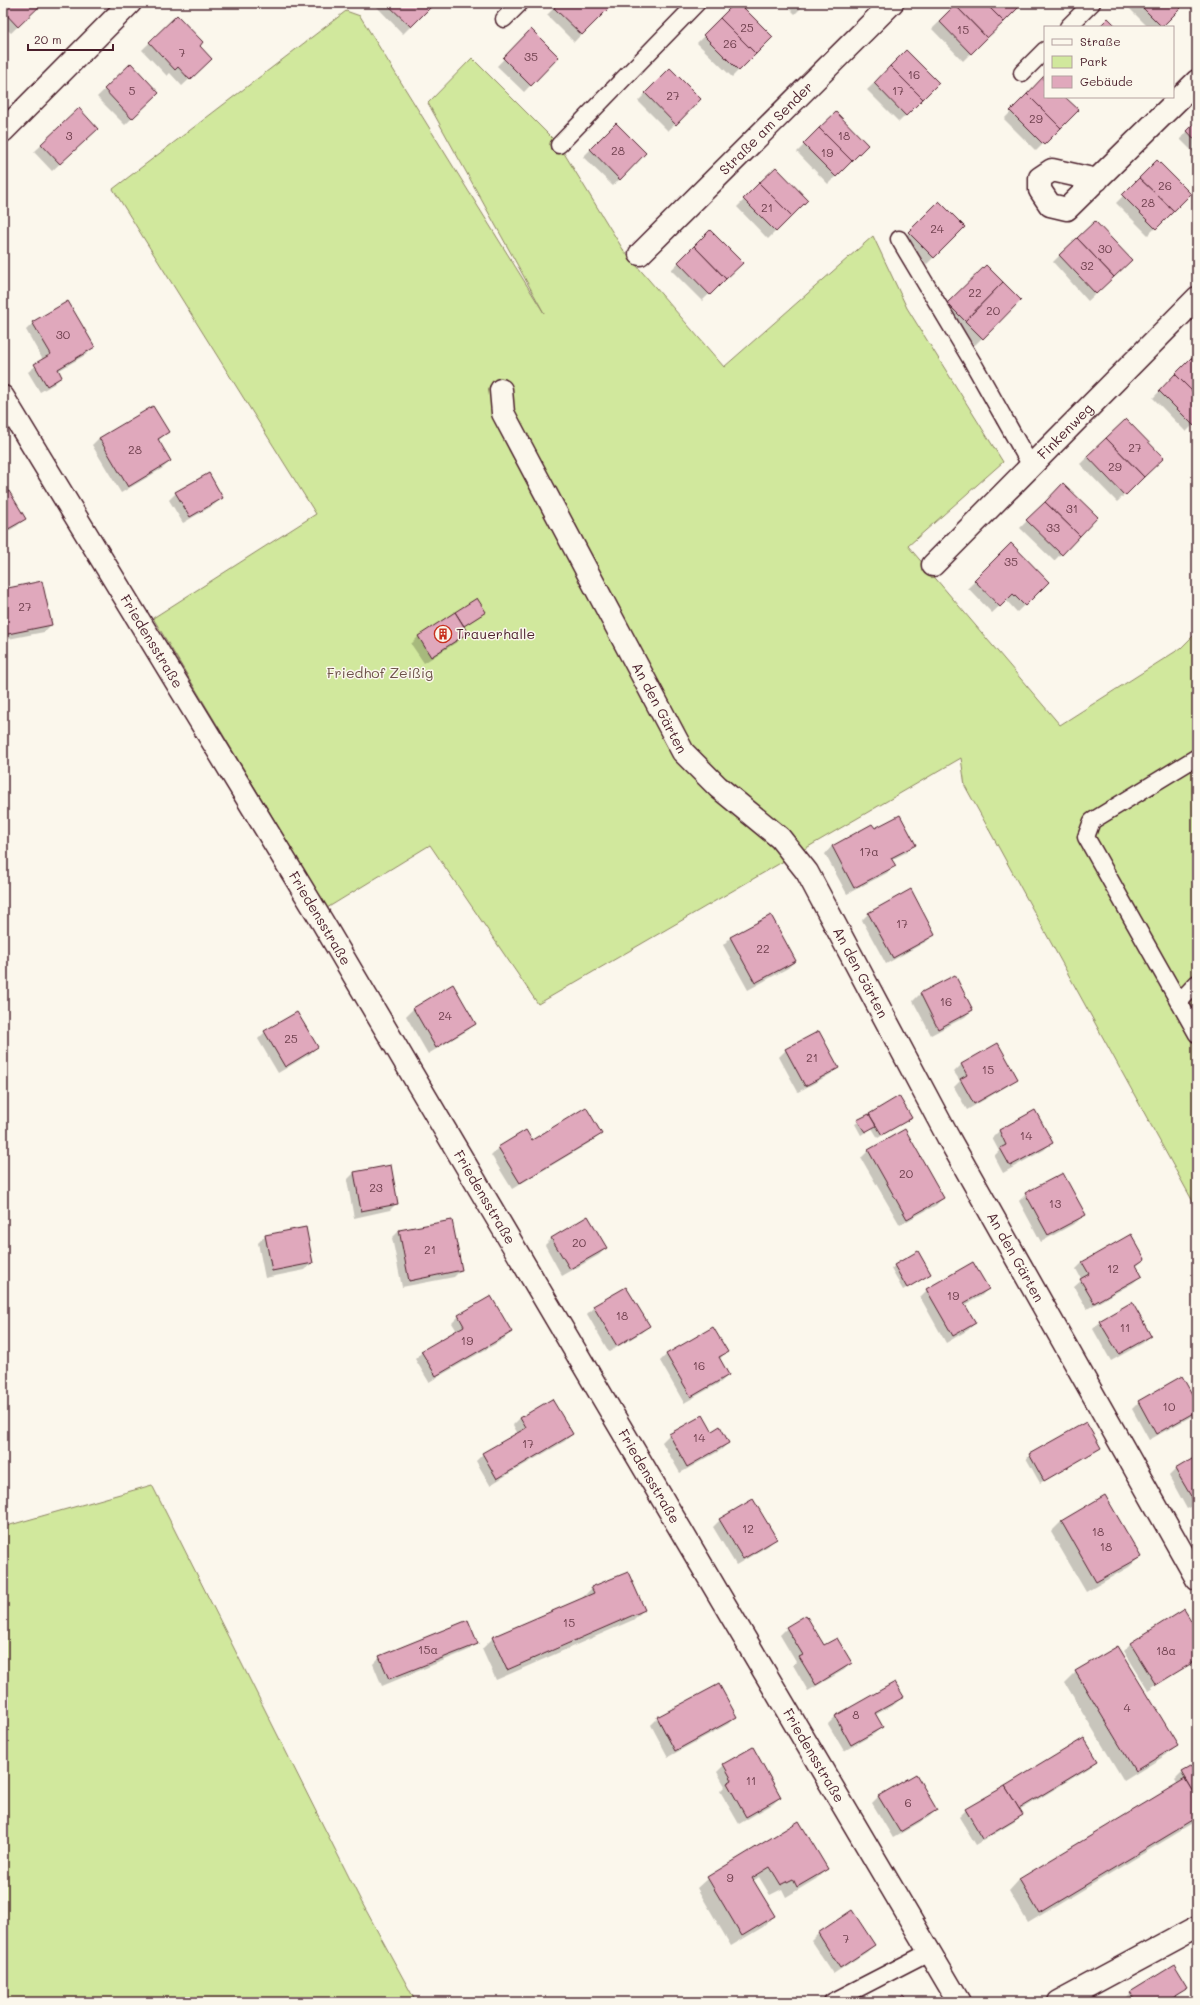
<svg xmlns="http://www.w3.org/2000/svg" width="1200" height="2005" viewBox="0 0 1200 2005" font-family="Mali,sans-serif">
<rect width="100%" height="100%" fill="#fbf7ec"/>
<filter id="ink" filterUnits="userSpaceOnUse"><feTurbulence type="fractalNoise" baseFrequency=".025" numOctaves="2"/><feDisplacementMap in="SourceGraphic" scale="8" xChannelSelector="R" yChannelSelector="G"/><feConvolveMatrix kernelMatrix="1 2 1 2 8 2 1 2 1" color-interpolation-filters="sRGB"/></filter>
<g filter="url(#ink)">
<!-- green -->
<g fill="#d1e89d" stroke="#8e8464">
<polygon points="346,11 360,16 544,313 428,103 472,58 559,145 624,251 724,367 873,236 907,308 1003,462 908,546 1060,725 1181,648 1197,632 1197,1209 965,786 961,758 538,1004 430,845 327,908 153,618 316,514 113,189"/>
<polygon points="152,1485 361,1901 416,2002 3,2002 3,1527"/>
</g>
<!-- shadow -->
<g fill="#0003">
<polygon points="3,3 42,3 11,33 3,26"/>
<polygon points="381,3 434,3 403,34 377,7"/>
<polygon points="559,3 612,3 574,42 547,15"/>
<polygon points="736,3 771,37 732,77 697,43"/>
<polygon points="784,3 806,3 795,14"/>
<polygon points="959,3 1015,3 1018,6 963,61 932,29"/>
<polygon points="1124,3 1185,3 1161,27 1148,27"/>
<polygon points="177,16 198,46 211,59 182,86 170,73 167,76 142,50"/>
<polygon points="531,31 558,57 524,92 497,66"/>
<polygon points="906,52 938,83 899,122 867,90"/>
<polygon points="131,64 158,93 125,125 97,97"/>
<polygon points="670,69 700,99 668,131 638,101"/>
<polygon points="1044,78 1045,97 1064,97 1077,110 1036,151 1004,119"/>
<polygon points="79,110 89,136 52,171 34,152"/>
<polygon points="836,113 867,145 828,184 797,152"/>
<polygon points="1197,122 1197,156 1180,139"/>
<polygon points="616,124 645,153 613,186 583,157"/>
<polygon points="1157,162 1190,194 1148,235 1116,203"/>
<polygon points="776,168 807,200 768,239 737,207"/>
<polygon points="939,202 964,227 927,264 902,240"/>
<polygon points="710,232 741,263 702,301 671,270"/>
<polygon points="1060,255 1124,267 1088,301 1053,262"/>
<polygon points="986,266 1020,300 975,345 941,311"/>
<polygon points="33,323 94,346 87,354 58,371 61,377 54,384 40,392 28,372 43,360 26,330"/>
<polygon points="1191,359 1197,364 1197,421 1186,432 1153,398"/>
<polygon points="1126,420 1163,458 1117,502 1080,464"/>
<polygon points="167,432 158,441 170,461 163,468 121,493 92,445 99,438"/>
<polygon points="3,482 25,519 17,526 3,534"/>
<polygon points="1063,484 1097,517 1054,561 1020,528"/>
<polygon points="176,493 221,498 214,505 183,523 169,500"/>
<polygon points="1011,545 1048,582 1017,612 1006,600 992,613 968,588"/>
<polygon points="3,590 51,625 44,632 3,640"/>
<polygon points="476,599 482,615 463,627 467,633 460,640 424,663 411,644 418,637"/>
<polygon points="875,830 914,845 907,852 891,860 894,866 887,873 847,894 825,854 832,846"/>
<polygon points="869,913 934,934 927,941 886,964 862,920"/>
<polygon points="770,916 795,961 788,968 748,990 723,945 730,938"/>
<polygon points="954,976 972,1010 965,1017 931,1035 913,1001 920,994"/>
<polygon points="453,985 475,1023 468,1030 428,1054 406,1016 413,1009"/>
<polygon points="265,1032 317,1047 310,1054 278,1073 258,1039"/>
<polygon points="997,1044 1016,1078 1009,1085 967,1110 954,1087 960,1081 954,1072 961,1065"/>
<polygon points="786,1050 838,1067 831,1074 798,1092 779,1057"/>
<polygon points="898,1098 910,1118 878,1138 872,1128 861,1135 855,1124"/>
<polygon points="1034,1111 1051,1143 1044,1150 1003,1173 994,1156 999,1151 992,1138 999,1131"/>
<polygon points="905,1130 943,1198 936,1205 900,1225 861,1158 868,1151"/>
<polygon points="601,1133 594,1140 512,1189 491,1155 498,1148"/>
<polygon points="354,1173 397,1203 390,1210 354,1218 347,1180"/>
<polygon points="1026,1194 1084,1214 1077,1222 1041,1242 1019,1201"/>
<polygon points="399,1231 461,1270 454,1277 402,1287 392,1238"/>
<polygon points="265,1236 312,1263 305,1270 265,1278 258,1243"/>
<polygon points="552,1238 606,1248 599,1255 562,1276 545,1245"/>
<polygon points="1144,1259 1136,1267 1141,1276 1133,1283 1087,1309 1074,1287 1082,1280 1076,1269 1083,1262"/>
<polygon points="895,1266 929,1274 903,1290 891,1269"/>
<polygon points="988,1289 981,1296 965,1305 975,1323 968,1330 946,1343 920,1297 927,1290"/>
<polygon points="594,1307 648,1326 641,1333 609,1352 587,1314"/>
<polygon points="459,1316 511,1332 504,1339 429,1382 415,1359 422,1352 457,1331 452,1323"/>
<polygon points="1100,1322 1150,1336 1143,1343 1111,1361 1093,1329"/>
<polygon points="726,1352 719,1360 728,1375 721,1382 684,1403 660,1361 667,1354"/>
<polygon points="552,1400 572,1434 565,1441 490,1485 476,1461 483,1454 518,1434 513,1425 520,1418"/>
<polygon points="1139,1402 1197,1405 1197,1411 1192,1416 1149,1440 1132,1409"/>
<polygon points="703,1416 712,1432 728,1443 721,1450 680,1473 662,1442 669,1435"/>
<polygon points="1085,1423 1100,1448 1040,1483 1026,1458"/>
<polygon points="1197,1457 1197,1504 1187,1509 1169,1476 1176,1469"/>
<polygon points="720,1520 775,1539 768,1546 736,1565 713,1527"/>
<polygon points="1062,1521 1140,1557 1129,1567 1086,1592 1051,1532"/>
<polygon points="592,1588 644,1610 633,1620 496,1680 482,1649 493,1638 581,1599"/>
<polygon points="787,1628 823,1647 851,1663 844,1670 808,1691 793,1665 796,1662 780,1635"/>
<polygon points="1197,1632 1197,1658 1151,1687 1152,1689 1197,1661 1149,1691 1124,1651 1131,1644"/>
<polygon points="476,1643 469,1650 382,1686 373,1664 380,1657"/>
<polygon points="1118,1647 1177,1745 1166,1755 1124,1781 1065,1683 1076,1672"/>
<polygon points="895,1683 902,1697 895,1704 875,1715 881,1727 874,1734 844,1751 828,1724 835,1717"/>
<polygon points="735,1717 728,1724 668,1757 651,1725 658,1718"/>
<polygon points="1096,1761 1089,1768 1019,1811 1021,1815 1014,1822 976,1845 959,1817 966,1810"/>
<polygon points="1197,1764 1197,1820 1194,1823 1028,1923 1009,1891 1019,1880 1178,1785 1175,1780 1182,1773"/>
<polygon points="724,1765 780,1797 773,1804 739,1824 720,1791 725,1786 717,1772"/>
<polygon points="879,1796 936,1810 929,1817 893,1838 872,1803"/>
<polygon points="799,1823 827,1869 816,1879 786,1897 782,1889 770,1895 759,1877 753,1881 774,1916 763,1927 731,1946 697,1888 708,1878"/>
<polygon points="852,1912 874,1945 867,1952 833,1974 811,1941 818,1934"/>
<polygon points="1187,1988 1168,2002 1125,2002 1124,2000 1131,1993"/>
</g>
<!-- building -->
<g fill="#e0a8bc" stroke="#4a1f2b">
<polygon points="3,3 43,3 18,27 3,11"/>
<polygon points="386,3 435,3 411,27"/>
<polygon points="558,3 604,3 609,8 582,35 554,8"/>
<polygon points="735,3 739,3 773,37 756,54 720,18"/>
<polygon points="957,3 985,3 1004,22 987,38 955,5"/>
<polygon points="985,3 1016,3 1020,6 1004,22"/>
<polygon points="1138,3 1176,3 1181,8 1162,27"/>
<polygon points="955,5 987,38 971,54 939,21"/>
<polygon points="177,15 203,42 200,46 212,59 190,80 178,67 175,70 149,42"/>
<polygon points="720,18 756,54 739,71 703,35"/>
<polygon points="1108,18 1117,27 1099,27"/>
<polygon points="531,29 559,57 531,86 503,58"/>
<polygon points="906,50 939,83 923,99 890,66"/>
<polygon points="131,63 159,93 132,119 104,89"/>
<polygon points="890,66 923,99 906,116 874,83"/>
<polygon points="670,68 701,99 676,125 645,93"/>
<polygon points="1044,76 1045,97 1065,97 1079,110 1061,128 1027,94"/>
<polygon points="1027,94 1061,128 1044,145 1010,111"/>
<polygon points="79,108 98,129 60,164 41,144"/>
<polygon points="836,112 868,145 852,161 819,128"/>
<polygon points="1197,121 1197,142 1187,131"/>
<polygon points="616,123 646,153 620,180 590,149"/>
<polygon points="819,128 852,161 836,177 803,144"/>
<polygon points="1157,160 1191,194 1174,211 1139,178"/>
<polygon points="776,167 808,200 792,216 759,183"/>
<polygon points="1139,178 1174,211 1156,229 1122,195"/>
<polygon points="759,183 792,216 776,232 743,199"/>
<polygon points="939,201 965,227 934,258 908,232"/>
<polygon points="1095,221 1132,260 1114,277 1077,238"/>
<polygon points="710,230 743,263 726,279 694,246"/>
<polygon points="1077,238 1114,277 1096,294 1059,255"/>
<polygon points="694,246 726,279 710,295 678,262"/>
<polygon points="986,265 1003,282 965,321 947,303"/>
<polygon points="1003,282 1021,300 983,339 965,321"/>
<polygon points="68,301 95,347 58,369 62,377 47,386 34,364 51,354 32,322"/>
<polygon points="1191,358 1197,363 1197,396 1175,374"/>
<polygon points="1175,374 1197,396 1197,422 1194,426 1159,391"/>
<polygon points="153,406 169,432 158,439 171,461 128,487 99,438"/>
<polygon points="1126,419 1164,458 1144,477 1106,438"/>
<polygon points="1106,438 1144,477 1125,496 1087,456"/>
<polygon points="209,473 223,498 190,517 175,492"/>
<polygon points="1063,483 1098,517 1080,536 1045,502"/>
<polygon points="9,491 26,519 3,532 3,494"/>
<polygon points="1045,502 1080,536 1062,555 1026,520"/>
<polygon points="1011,543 1049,582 1025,606 1013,594 1000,607 974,580"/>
<polygon points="42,581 52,625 3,635 3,589"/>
<polygon points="477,598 486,612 464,626 455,612"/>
<polygon points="455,612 468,633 431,657 418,636"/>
<polygon points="900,815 916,845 891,858 896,866 854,888 832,846 872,824 875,828"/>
<polygon points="911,889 935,935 893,958 868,913"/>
<polygon points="771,915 796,961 755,983 730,937"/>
<polygon points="955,975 973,1010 938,1029 920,993"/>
<polygon points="453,984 476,1024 436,1048 413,1008"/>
<polygon points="297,1012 318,1047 285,1067 264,1031"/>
<polygon points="819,1031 839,1068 805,1086 785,1049"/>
<polygon points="998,1043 1018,1079 974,1104 960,1079 967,1075 961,1064"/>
<polygon points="899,1096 912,1118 882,1135 869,1114"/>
<polygon points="586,1107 602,1134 520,1183 498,1147 526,1130 532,1140"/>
<polygon points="1035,1110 1053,1143 1010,1166 1000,1148 1006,1145 999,1130"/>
<polygon points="869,1114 876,1126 865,1132 857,1120"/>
<polygon points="905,1129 944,1198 907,1219 868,1150"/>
<polygon points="391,1165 398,1204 361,1211 354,1172"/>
<polygon points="1063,1173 1086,1215 1048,1235 1025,1193"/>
<polygon points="588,1216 607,1248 570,1269 551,1238"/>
<polygon points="452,1220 462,1270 409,1281 399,1230"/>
<polygon points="306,1227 313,1263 272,1271 265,1235"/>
<polygon points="1131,1234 1145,1259 1136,1265 1142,1276 1094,1303 1080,1279 1089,1274 1082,1262"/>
<polygon points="918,1251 931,1274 907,1288 894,1265"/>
<polygon points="973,1262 989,1289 964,1303 976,1323 953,1336 926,1289"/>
<polygon points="626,1287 650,1326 617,1346 593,1306"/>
<polygon points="491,1296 512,1332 436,1376 421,1351 464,1326 458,1315"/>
<polygon points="1132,1302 1151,1336 1119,1354 1099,1321"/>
<polygon points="713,1327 728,1352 719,1357 729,1375 691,1397 666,1354"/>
<polygon points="1182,1376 1197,1403 1197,1411 1156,1434 1138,1401"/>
<polygon points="552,1399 573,1434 497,1479 482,1453 526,1428 520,1418"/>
<polygon points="703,1415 712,1431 720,1426 729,1443 687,1467 669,1434"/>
<polygon points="1086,1422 1101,1448 1044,1481 1029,1454"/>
<polygon points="1197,1456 1197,1501 1195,1503 1175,1469"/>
<polygon points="1105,1495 1141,1557 1096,1582 1061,1521"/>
<polygon points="753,1499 777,1539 743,1559 719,1519"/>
<polygon points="628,1572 645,1610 507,1670 492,1637 594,1593 591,1587"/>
<polygon points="1184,1609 1197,1630 1197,1660 1156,1685 1130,1643"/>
<polygon points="806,1615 824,1645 837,1638 852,1663 816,1685 799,1657 803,1655 786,1627"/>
<polygon points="468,1620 478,1644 389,1679 379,1656"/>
<polygon points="1118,1646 1178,1745 1135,1771 1075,1671"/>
<polygon points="895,1682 904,1697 875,1713 883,1727 851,1745 835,1716"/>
<polygon points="719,1684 737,1717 675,1751 657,1717"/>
<polygon points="1084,1738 1098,1761 1019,1809 1005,1786"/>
<polygon points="753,1747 781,1797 746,1817 727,1783 732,1780 723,1764"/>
<polygon points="1197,1763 1197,1799 1181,1772"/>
<polygon points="916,1774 937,1810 900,1832 878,1796"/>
<polygon points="1185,1779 1197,1799 1197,1818 1039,1913 1019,1879"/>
<polygon points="1005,1786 1023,1815 983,1839 965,1809"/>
<polygon points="799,1821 828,1869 797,1887 793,1879 781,1885 770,1867 752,1878 775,1916 742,1936 707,1877"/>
<polygon points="852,1910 875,1945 840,1968 818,1933"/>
<polygon points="1174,1965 1188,1988 1165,2002 1137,2002 1130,1992"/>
<polygon points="904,1996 909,2002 895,2002"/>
</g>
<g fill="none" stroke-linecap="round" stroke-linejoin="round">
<defs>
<g id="service">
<polyline points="504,19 520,3"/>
<polyline points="1068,27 1092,3"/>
<polyline points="1022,73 1045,50"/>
<polyline points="559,145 697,3"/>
<polyline points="899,239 973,363 1031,466"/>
<polyline points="1197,757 1092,821 1086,837 1197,1034"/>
<polyline points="1179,1002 1197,983"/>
<polyline points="832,2002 929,1952"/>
</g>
<g id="minor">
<polyline points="3,131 130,3"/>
<polyline points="1097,180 1052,170 1040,178 1040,190 1050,205 1067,209 1197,81"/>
<path id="s1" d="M640,254L892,3"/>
<path id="s2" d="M501,390L503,413L683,752L718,787L780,838L807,872L948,1137L1197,1579"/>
<path id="s3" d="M3,397L323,923L959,2002"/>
<path id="s4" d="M933,565L1197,298"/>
<polyline points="1058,2002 1197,1927"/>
</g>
</defs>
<!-- service casing -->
<use href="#service" stroke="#4a1f2b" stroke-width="19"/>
<!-- minor casing -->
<use href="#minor" stroke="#4a1f2b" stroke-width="25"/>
<!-- service -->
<use href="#service" stroke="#fbf7ec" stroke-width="16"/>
<!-- minor -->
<use href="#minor" stroke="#fbf7ec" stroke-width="22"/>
</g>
</g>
<!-- icons -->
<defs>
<symbol id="building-ring" viewBox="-11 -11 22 22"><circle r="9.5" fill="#fbf7ec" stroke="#c8321e" stroke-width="1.5"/><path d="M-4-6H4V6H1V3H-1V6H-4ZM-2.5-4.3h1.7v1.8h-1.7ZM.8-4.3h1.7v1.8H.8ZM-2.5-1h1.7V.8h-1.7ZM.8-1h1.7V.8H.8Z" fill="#c8321e"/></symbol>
</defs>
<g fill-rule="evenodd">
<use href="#building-ring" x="433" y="624" width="20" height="20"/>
</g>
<g text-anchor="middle" stroke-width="3" stroke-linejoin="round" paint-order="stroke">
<!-- number labels -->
<g font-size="12" fill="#70414f">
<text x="747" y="32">25</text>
<text x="963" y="34">15</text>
<text x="730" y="48">26</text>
<text x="182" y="57">7</text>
<text x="531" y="61">35</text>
<text x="914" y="79">16</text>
<text x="132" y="95">5</text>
<text x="898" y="95">17</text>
<text x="673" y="100">27</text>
<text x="1036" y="123">29</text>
<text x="69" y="140">3</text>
<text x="844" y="140">18</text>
<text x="618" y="155">28</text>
<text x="827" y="157">19</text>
<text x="1165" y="190">26</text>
<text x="1148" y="207">28</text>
<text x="767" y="212">21</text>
<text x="937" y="233">24</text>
<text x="1105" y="253">30</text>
<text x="1087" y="270">32</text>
<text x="975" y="297">22</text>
<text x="993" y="315">20</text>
<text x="63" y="339">30</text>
<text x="1135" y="452">27</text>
<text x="135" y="454">28</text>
<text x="1115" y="471">29</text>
<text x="1072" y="513">31</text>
<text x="1053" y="532">33</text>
<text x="1011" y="566">35</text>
<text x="25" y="611">27</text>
<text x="869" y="856">17a</text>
<text x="902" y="928">17</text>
<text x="763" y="953">22</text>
<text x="946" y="1006">16</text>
<text x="445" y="1020">24</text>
<text x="291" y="1043">25</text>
<text x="812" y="1062">21</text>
<text x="988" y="1074">15</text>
<text x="1026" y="1140">14</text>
<text x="906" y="1178">20</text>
<text x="376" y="1192">23</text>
<text x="1055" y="1208">13</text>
<text x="579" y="1247">20</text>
<text x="430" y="1254">21</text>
<text x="1113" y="1273">12</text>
<text x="953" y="1300">19</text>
<text x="622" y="1320">18</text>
<text x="1125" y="1332">11</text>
<text x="467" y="1345">19</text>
<text x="699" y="1370">16</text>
<text x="1169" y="1411">10</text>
<text x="699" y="1442">14</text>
<text x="528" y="1448">17</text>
<text x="748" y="1533">12</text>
<text x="1098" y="1536">18</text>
<text x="1106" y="1551">18</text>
<text x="569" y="1627">15</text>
<text x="428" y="1654">15a</text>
<text x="1166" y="1655">18a</text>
<text x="1127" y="1712">4</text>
<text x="856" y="1719">8</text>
<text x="751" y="1785">11</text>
<text x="908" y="1807">6</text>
<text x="730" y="1882">9</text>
<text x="846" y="1943">7</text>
</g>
<!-- street labels -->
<g font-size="14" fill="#4a1f2b" stroke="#fbf7ec">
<text dy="5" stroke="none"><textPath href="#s1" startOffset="178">Straße am Sender</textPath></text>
<text dy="5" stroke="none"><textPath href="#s4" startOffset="188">Finkenweg</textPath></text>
<text dy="5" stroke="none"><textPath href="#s3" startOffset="286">Friedensstraße</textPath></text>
<text dy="5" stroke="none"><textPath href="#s2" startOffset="357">An den Gärten</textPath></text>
<text dy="5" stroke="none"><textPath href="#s3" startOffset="610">Friedensstraße</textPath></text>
<text dy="5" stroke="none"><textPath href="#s2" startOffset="694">An den Gärten</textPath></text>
<text dy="5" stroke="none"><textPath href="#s3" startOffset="934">Friedensstraße</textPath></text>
<text dy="5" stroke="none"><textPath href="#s2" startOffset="1018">An den Gärten</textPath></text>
<text dy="5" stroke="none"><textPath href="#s3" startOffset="1258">Friedensstraße</textPath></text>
<text dy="5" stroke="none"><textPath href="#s3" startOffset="1582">Friedensstraße</textPath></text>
</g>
<!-- poi labels -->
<g font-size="14" fill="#4a1f2b" stroke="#fbf7ec" text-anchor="start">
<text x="456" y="639">Trauerhalle</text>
</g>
<!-- park labels -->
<g font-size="14" fill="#6c5148" stroke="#fbf7ec">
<text x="380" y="678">Friedhof Zeißig</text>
</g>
</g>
<!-- margin -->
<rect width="1200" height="2005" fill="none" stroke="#fbf7ec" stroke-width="16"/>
<rect x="8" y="8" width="1184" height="1989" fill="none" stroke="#4a1f2b" stroke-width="1.5" filter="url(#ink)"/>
<!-- legend -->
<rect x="1044" y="26" width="130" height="72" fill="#fbf7ec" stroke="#b4a19f"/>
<rect x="1052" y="39" width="20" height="6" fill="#fbf7ec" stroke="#b4a19f"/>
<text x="1080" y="46" font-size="12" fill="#4a1f2b">Straße</text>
<rect x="1052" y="56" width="20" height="12" fill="#d1e89d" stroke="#b4a19f"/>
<text x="1080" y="66" font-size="12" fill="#4a1f2b">Park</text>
<rect x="1052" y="76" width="20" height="12" fill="#e0a8bc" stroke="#b4a19f"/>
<text x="1080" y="86" font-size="12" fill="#4a1f2b">Gebäude</text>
<!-- scale -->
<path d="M28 44v6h85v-6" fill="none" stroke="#4a1f2b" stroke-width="2"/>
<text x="34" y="44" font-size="12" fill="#4a1f2b" stroke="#fbf7ec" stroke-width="3" paint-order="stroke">20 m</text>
</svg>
